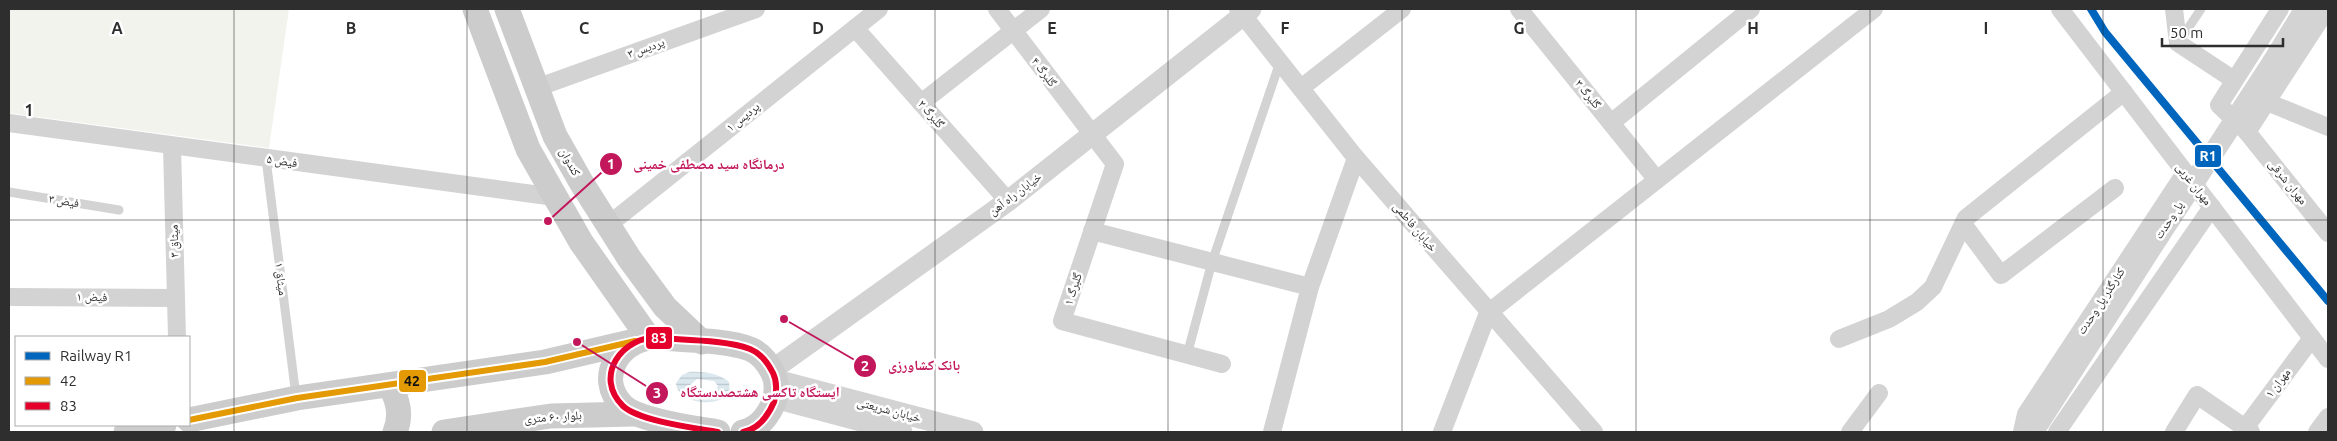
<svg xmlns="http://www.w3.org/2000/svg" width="2337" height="441" viewBox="0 0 2337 441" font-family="Ubuntu,'Noto Naskh Arabic',sans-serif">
<defs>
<pattern id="water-rules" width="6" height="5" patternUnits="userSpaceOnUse" patternTransform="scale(1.25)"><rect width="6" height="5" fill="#dbe8ee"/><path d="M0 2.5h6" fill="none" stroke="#bcc7cc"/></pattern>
</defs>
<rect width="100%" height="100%" fill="#fff"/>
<!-- green -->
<polygon fill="#f1f3ec" points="9,9 289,9 269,148 9,113"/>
<!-- water -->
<path fill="url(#water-rules)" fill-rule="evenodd" d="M689,372C702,371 719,373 729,382L730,392C720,409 677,404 676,383L682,375ZM697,379L714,381L718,386L715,393L702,394L692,392L690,385Z"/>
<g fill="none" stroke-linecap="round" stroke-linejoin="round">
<!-- service -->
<g stroke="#d3d3d3" stroke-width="9">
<polyline points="2179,42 2201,9"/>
<polyline points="266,159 296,396"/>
<polyline points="9,192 119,210"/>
<polyline points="1187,355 1212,262 1280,62"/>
</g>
<!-- minor -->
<g stroke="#d3d3d3" stroke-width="18">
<polyline points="997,9 1115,164 1062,321 1222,364"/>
<polyline points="1238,9 1356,158 1594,432"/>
<polyline points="1519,9 1657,180"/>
<polyline points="2060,9 2328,359"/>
<polyline points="2174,9 2178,43 2234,80"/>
<polyline points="2280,9 2219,105 2247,132 2328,233"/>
<polyline points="855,28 1008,201"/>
<polyline points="536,88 756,9"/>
<polyline points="1301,88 1402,9"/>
<polyline points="2267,102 2328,127"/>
<polyline points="921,103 1041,9"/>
<polyline points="9,123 555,197"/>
<polyline points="1611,123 1751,9"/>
<polyline points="2247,132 2327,9"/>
<polyline points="172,146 177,337"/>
<polyline points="1963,224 2001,275 2115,188"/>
<polyline points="607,226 879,9"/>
<polyline points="1092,231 1310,287"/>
<polyline points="9,297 175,298"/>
<polyline points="1839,339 1889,319 1917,302 1933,287 1966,218 2124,92"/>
<polyline points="2245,428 2312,338"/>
<polyline points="1272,432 1310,287 1356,158"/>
<polyline points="1442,432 1488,313 1874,9"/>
<polyline points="1850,432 1879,393"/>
<polyline points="2022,432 2026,414 2185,173"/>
<polyline points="2057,432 2212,207"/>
<polyline points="2174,432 2197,395 2251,432"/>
<polyline points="2317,432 2328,417"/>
</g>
<!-- tertiary -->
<g stroke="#d3d3d3" stroke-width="21">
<polyline points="2272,63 2305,9"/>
<polyline points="772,370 1008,201 1251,9"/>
<polyline points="776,380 973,432"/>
<polyline points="775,398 902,432"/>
<polyline points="2033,432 2159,236"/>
</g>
<!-- secondary -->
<g stroke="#ccc" stroke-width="25">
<polyline points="475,9 528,149 581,242 648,337"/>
<polyline points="507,9 555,136 581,182 629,258 665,307 702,342"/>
<path d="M390,385C398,401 402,415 395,432"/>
<polyline points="189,420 297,398 545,362 635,341"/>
<polyline points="126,432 164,425"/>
<polyline points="444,432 551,416 634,414"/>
<path d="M718,432C695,428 639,421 623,406C593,377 622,335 659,338C684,340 728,340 750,349C760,353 768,363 773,373C777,381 777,393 774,402C768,416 758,429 743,432"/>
</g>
<!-- tertiary-bridge -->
<polyline stroke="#d3d3d3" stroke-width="21" points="2159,236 2272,63"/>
<defs>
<polyline id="bus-1" points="189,420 297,398 545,362 635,341"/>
<path id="bus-2" d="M718,432C695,428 639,421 623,406C593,377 622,335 659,338C684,340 728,340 750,349C760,353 768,363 773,373C777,381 777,393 774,402C768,416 758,429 743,432"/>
</defs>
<!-- bus-1 casing -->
<use href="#bus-1" stroke="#fff" stroke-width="10"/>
<!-- bus-2 casing -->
<use href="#bus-2" stroke="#fff" stroke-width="10"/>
<!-- bus-1 -->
<use href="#bus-1" stroke="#e39a05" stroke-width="6"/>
<!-- bus-2 -->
<use href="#bus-2" stroke="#e4002b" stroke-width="6"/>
<defs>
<polyline id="rail-1" points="2091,9 2105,32 2328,301"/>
</defs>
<!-- rail-1 casing -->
<use href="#rail-1" stroke="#fff" stroke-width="11"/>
<!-- rail-1 -->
<use href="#rail-1" stroke="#0065bd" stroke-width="8"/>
</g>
<!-- grid -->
<path fill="none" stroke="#2e2e2e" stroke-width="1" stroke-opacity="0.55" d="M234,9V432M467,9V432M701,9V432M935,9V432M1168,9V432M1402,9V432M1636,9V432M1870,9V432M2103,9V432M9,220H2328"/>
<g text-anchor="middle" stroke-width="5" stroke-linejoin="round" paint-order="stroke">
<!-- street labels -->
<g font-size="12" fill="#2e2e2e" stroke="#fff">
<text transform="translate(646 48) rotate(-20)" y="4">پردیس ۳</text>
<text transform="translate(1044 72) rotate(53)" y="4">گلبرگ ۴</text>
<text transform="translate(1588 94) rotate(51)" y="4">گلبرگ ۳</text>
<text transform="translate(931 114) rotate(49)" y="4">گلبرگ ۲</text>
<text transform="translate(743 117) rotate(-39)" y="4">پردیس ۱</text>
<text transform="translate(282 161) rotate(8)" y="4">فیض ۵</text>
<text transform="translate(570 162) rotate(61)" y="4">کندوان</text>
<text transform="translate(2288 182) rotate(51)" y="4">مهران شرقی</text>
<text transform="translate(2194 184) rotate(52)" y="4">مهران غربی</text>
<text transform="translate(1015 194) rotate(-37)" y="4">خیابان راه آهن</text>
<text transform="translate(64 201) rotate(9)" y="4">فیض ۳</text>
<text transform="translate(2169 220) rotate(-57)" y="4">پل وحدت</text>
<text transform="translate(1415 227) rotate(50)" y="4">خیابان فاطمی</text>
<text transform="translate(174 241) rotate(-91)" y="4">میثاق ۳</text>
<text transform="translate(281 279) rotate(83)" y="4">میثاق ۱</text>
<text transform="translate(1073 289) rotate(-72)" y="4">گلبرگ ۱</text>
<text transform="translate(92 297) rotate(1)" y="4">فیض ۱</text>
<text transform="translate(2101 301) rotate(-57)" y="4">کنارگذر پل وحدت</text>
<text transform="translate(2278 383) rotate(-53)" y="4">مهران ۱</text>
<text transform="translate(889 410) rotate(15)" y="4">خیابان شریعتی</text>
<text transform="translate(553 417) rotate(-4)" y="4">بلوار ۶۰ متری</text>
</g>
</g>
<g font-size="16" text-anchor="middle" font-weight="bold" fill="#2e2e2e" stroke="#fff" stroke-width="5" stroke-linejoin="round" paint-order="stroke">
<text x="117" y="34">A</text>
<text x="351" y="34">B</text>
<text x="584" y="34">C</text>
<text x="818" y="34">D</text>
<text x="1052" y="34">E</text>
<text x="1285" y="34">F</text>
<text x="1519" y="34">G</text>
<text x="1753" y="34">H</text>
<text x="1986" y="34">I</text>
<text x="29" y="116">1</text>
</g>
<!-- callouts -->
<path fill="none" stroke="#c2185b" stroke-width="2" d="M548 221L611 164M784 319L865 366M577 342L657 393"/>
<g fill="#c2185b" stroke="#fff" stroke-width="2">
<circle cx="548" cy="221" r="5"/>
<circle cx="784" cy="319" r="5"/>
<circle cx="577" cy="342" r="5"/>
<circle cx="611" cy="164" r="12"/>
<circle cx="865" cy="366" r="12"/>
<circle cx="657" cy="393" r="12"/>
</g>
<g font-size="15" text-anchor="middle" font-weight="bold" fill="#fff">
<text x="611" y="169">1</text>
<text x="865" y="371">2</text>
<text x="657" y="398">3</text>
</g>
<g font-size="14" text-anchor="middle" font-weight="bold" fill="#c2185b" stroke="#fff" stroke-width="5" stroke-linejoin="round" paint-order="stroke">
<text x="709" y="169">درمانگاه سید مصطفی خمینی</text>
<text x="924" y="370">بانک کشاورزی</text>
<text x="760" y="397">ایستگاه تاکسی هشتصددستگاه</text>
</g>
<g stroke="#fff" stroke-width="2">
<rect x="2194" y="144" width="28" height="24" rx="5" fill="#0065bd"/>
<rect x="645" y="326" width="28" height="24" rx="5" fill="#e4002b"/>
<rect x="398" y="369" width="29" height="24" rx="5" fill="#e39a05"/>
</g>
<g font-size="14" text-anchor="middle" font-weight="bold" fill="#fff">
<text x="2208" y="161">R1</text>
<text x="659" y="343">83</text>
</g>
<g font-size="14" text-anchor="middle" font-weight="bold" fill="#111">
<text x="412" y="386">42</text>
</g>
<!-- border -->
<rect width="2337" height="441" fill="none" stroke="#2e2e2e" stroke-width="20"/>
<!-- legend -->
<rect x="15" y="336" width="175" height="90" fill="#ffffff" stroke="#ababab"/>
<rect x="25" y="352" width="25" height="8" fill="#0065bd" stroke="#ababab"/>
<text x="60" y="361" font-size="15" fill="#2e2e2e">Railway R1</text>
<rect x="25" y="377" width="25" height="8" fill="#e39a05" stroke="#ababab"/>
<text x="60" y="386" font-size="15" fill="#2e2e2e">42</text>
<rect x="25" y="402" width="25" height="8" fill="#e4002b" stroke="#ababab"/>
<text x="60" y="411" font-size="15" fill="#2e2e2e">83</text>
<!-- scale -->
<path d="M2162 38v8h121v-8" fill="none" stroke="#2e2e2e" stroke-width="2.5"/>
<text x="2170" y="38" font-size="15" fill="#2e2e2e" stroke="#ffffff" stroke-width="4" paint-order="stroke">50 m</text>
</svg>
